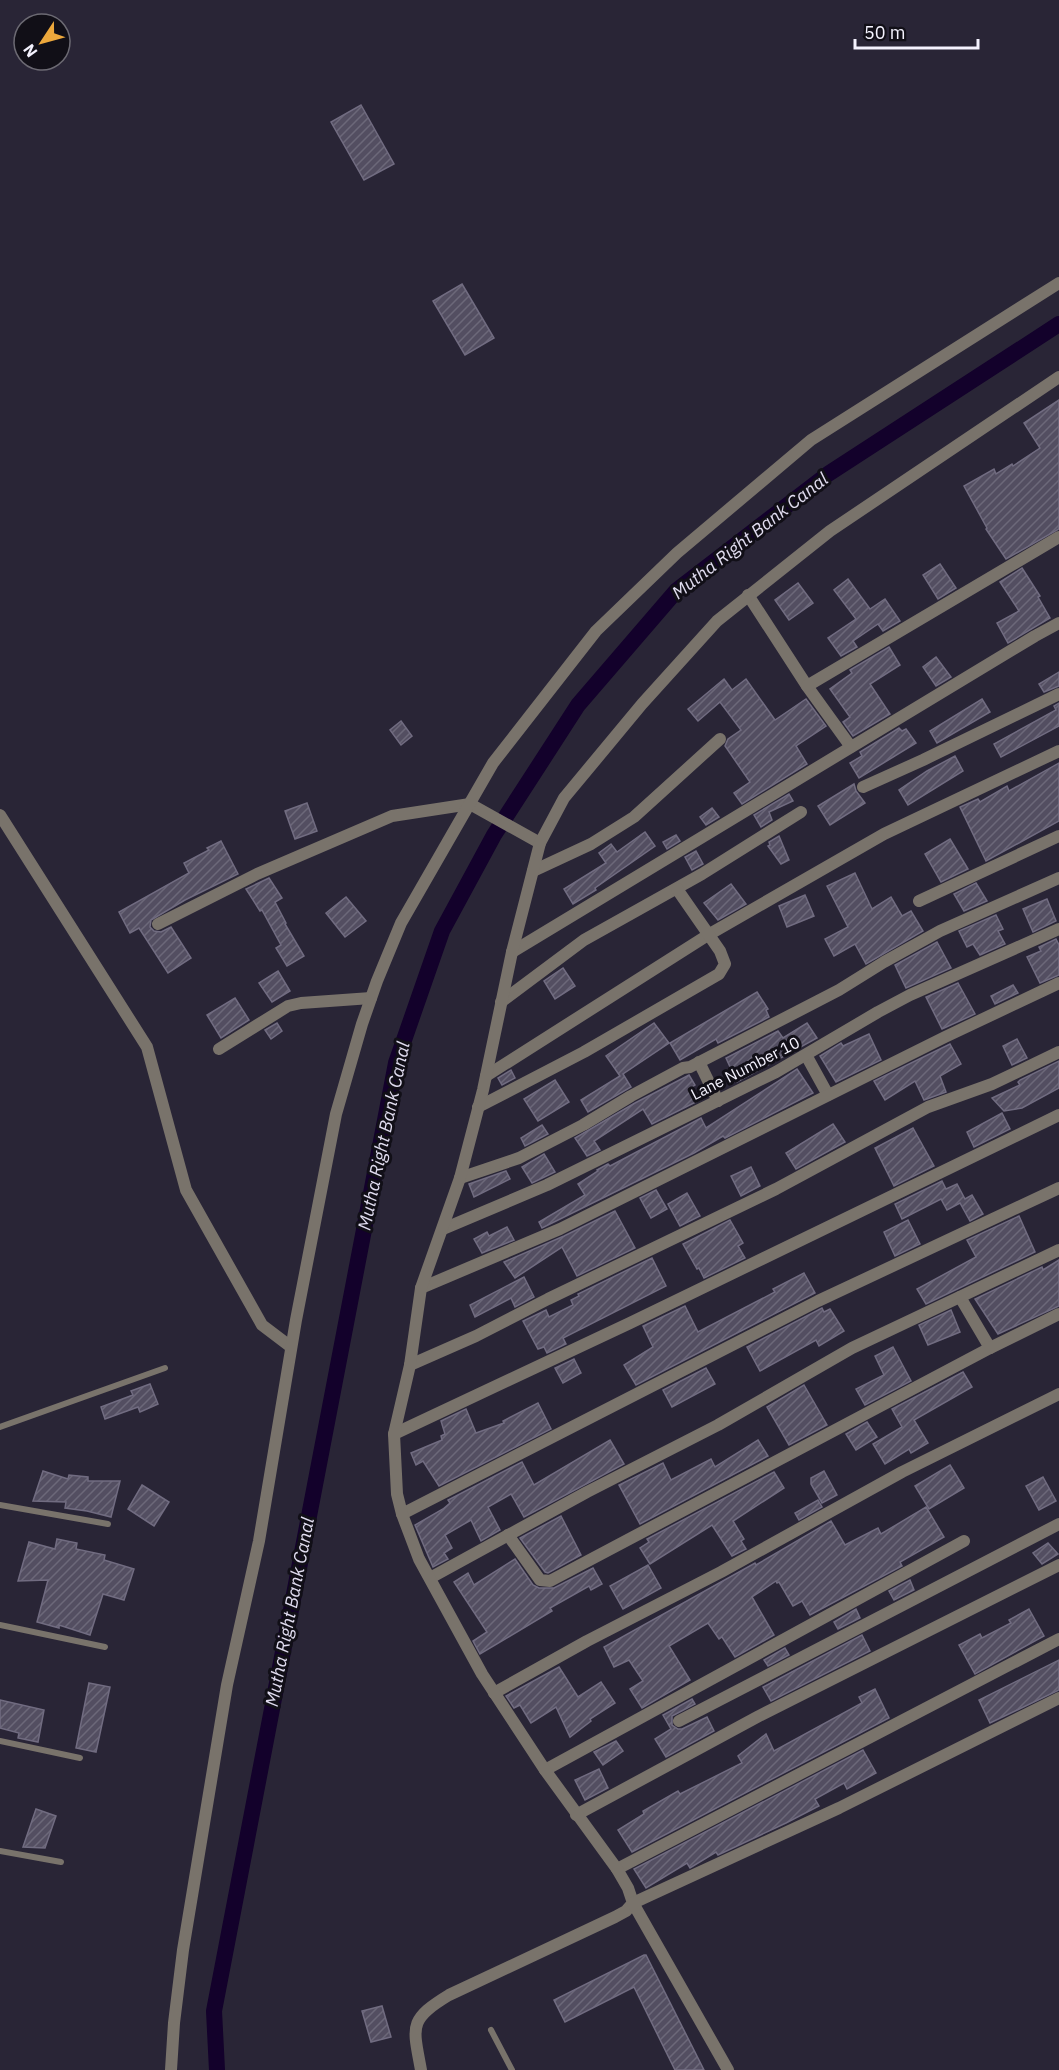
<svg xmlns="http://www.w3.org/2000/svg" width="1059" height="2070" viewBox="0 0 1059 2070" font-family="'IBM Plex Sans',sans-serif">
<defs>
<pattern id="building-hatch" width="6" height="6" patternUnits="userSpaceOnUse" patternTransform="scale(1.5)"><rect width="6" height="6" fill="#534e61"/><path d="M-1 1l2-2M0 6l6-6M5 7l2-2" fill="none" stroke="#6c6879"/></pattern>
</defs>
<rect width="100%" height="100%" fill="#292536"/>
<g fill="none" stroke-linecap="round" stroke-linejoin="round">
<!-- canal -->
<polyline stroke="#13012b" stroke-width="16" points="217,2070 214,2011 396,1063 442,931 494,835 578,705 677,590 828,474 1059,324"/>
</g>
<!-- building -->
<g fill="url(#building-hatch)" stroke="#716c81" stroke-width="1.5">
<polygon points="361,105 394,164 364,180 331,122"/>
<polygon points="462,284 494,338 465,355 433,301"/>
<polygon points="1059,400 1059,529 1006,559 986,529 987,528 964,486 994,469 996,474 1012,464 1013,466 1040,448 1024,423"/>
<polygon points="940,564 956,588 938,599 923,575"/>
<polygon points="1022,568 1040,596 1038,597 1050,618 1008,643 997,623 1019,611 1000,582"/>
<polygon points="848,579 870,609 885,599 900,621 883,631 878,624 853,641 857,647 841,656 828,638 856,619 834,590"/>
<polygon points="798,583 813,603 789,620 775,600"/>
<polygon points="889,647 900,665 870,684 890,714 853,736 843,722 850,717 830,689 852,673 850,670"/>
<polygon points="936,657 951,677 936,686 923,667"/>
<polygon points="1059,672 1059,686 1044,692 1039,684"/>
<polygon points="724,679 732,690 746,679 775,720 806,699 826,726 796,746 807,764 742,804 734,793 750,782 725,746 728,739 741,730 720,702 698,721 688,709"/>
<polygon points="982,699 990,712 937,743 930,731"/>
<polygon points="1059,703 1059,726 1001,757 994,744 1056,710 1054,706"/>
<polygon points="401,721 412,736 401,745 390,730"/>
<polygon points="899,728 902,731 906,729 916,743 859,778 850,763 862,756 860,752"/>
<polygon points="955,756 963,771 908,805 899,790 927,771"/>
<polygon points="1059,763 1059,821 986,861 960,807 978,799 980,802 1007,786 1009,791"/>
<polygon points="854,784 856,791 865,803 830,825 818,806"/>
<polygon points="789,794 793,801 769,812 772,820 761,827 754,815"/>
<polygon points="307,803 317,831 295,839 285,811"/>
<polygon points="712,808 719,817 706,825 700,817"/>
<polygon points="645,832 655,846 595,888 596,890 573,904 564,889 606,863 599,853 611,844 617,852"/>
<polygon points="676,835 680,841 667,849 663,842"/>
<polygon points="779,836 789,860 781,864 768,846 770,845 769,842"/>
<polygon points="950,839 968,869 941,882 925,854"/>
<polygon points="221,841 238,874 185,900 151,920 150,927 154,931 161,932 171,927 191,958 168,973 139,928 130,933 119,912 189,873 184,863 209,850 207,848"/>
<polygon points="696,851 703,864 692,870 685,857"/>
<polygon points="855,873 872,909 891,897 902,916 911,911 923,931 866,964 855,944 834,956 825,939 848,927 827,886"/>
<polygon points="269,878 282,898 275,902 286,923 285,924 304,956 287,966 276,948 281,945 262,910 260,911 246,889"/>
<polygon points="976,883 987,901 964,911 954,894"/>
<polygon points="731,884 746,904 718,920 704,903"/>
<polygon points="805,895 814,916 787,927 779,906"/>
<polygon points="346,897 366,921 345,937 326,913"/>
<polygon points="1047,899 1056,921 1033,932 1023,909"/>
<polygon points="996,915 1003,929 998,931 1005,944 980,955 973,944 967,947 959,931"/>
<polygon points="1056,939 1059,945 1059,975 1040,983 1027,957 1041,951 1039,947"/>
<polygon points="937,942 951,968 906,988 895,965"/>
<polygon points="563,968 575,986 555,999 544,981"/>
<polygon points="278,971 290,991 272,1002 259,983"/>
<polygon points="958,983 975,1014 942,1029 926,997"/>
<polygon points="1013,985 1018,993 995,1004 991,996"/>
<polygon points="757,992 768,1009 766,1010 769,1017 718,1043 716,1039 680,1060 670,1043"/>
<polygon points="235,998 249,1020 221,1038 207,1015"/>
<polygon points="277,1023 282,1031 271,1039 265,1030"/>
<polygon points="654,1023 669,1043 623,1074 631,1087 588,1112 581,1100 620,1076 606,1056"/>
<polygon points="807,1023 817,1038 737,1082 726,1058 778,1031 783,1038"/>
<polygon points="869,1034 881,1060 836,1082 820,1056 841,1043 843,1046"/>
<polygon points="1017,1039 1027,1058 1012,1065 1003,1046"/>
<polygon points="950,1044 961,1064 940,1076 946,1092 924,1100 915,1081 885,1100 874,1081"/>
<polygon points="1059,1061 1059,1088 1022,1108 1004,1111 992,1098 1020,1085 1018,1082 1020,1080"/>
<polygon points="797,1069 813,1093 725,1138 723,1136 694,1153 542,1228 539,1222 585,1195 578,1184 598,1171 597,1170 608,1164 610,1166 701,1118 706,1128"/>
<polygon points="511,1070 515,1078 502,1085 498,1078"/>
<polygon points="689,1075 695,1085 692,1087 700,1100 652,1124 643,1109 594,1141 600,1150 587,1156 575,1138 635,1103"/>
<polygon points="555,1080 569,1102 538,1121 524,1099"/>
<polygon points="1002,1113 1010,1129 974,1147 967,1132"/>
<polygon points="833,1124 845,1142 796,1169 786,1153"/>
<polygon points="542,1125 548,1134 525,1146 521,1138"/>
<polygon points="913,1128 934,1166 894,1186 875,1148"/>
<polygon points="544,1154 555,1172 532,1183 522,1167"/>
<polygon points="751,1167 760,1186 741,1196 731,1176"/>
<polygon points="506,1171 510,1179 474,1197 469,1184"/>
<polygon points="942,1181 946,1189 957,1184 965,1199 972,1195 983,1214 970,1221 960,1203 947,1210 941,1199 902,1219 895,1204"/>
<polygon points="656,1190 667,1209 651,1218 640,1198"/>
<polygon points="687,1193 700,1216 680,1226 668,1204"/>
<polygon points="615,1211 635,1248 577,1276 562,1247 515,1278 504,1262 564,1236"/>
<polygon points="1019,1216 1035,1252 926,1304 917,1289 976,1257 967,1240"/>
<polygon points="730,1220 743,1243 738,1246 745,1258 704,1278 699,1268 697,1269 683,1244"/>
<polygon points="908,1220 920,1244 895,1256 884,1232"/>
<polygon points="507,1227 514,1240 482,1253 474,1239 487,1232 489,1236"/>
<polygon points="652,1258 666,1286 563,1338 566,1344 547,1353 544,1347 538,1349 523,1321 546,1310 549,1317 573,1305 571,1300 579,1296 578,1294"/>
<polygon points="1059,1260 1059,1306 998,1334 975,1299 1042,1267 1043,1270"/>
<polygon points="804,1273 815,1293 636,1385 624,1365 653,1347 643,1326 685,1306 698,1332 775,1292 773,1289"/>
<polygon points="524,1277 534,1297 515,1307 511,1298 475,1317 470,1305"/>
<polygon points="822,1308 824,1312 830,1309 844,1331 819,1346 816,1340 760,1371 747,1347"/>
<polygon points="951,1310 960,1332 928,1345 919,1325"/>
<polygon points="893,1347 911,1381 865,1405 856,1389 884,1375 875,1356"/>
<polygon points="574,1359 581,1373 563,1383 555,1368"/>
<polygon points="706,1368 715,1384 672,1407 663,1390"/>
<polygon points="963,1372 972,1387 914,1420 928,1443 911,1453 909,1449 885,1464 873,1444 902,1427 892,1409"/>
<polygon points="150,1384 158,1404 140,1412 138,1407 105,1419 101,1407 133,1395 131,1391"/>
<polygon points="804,1385 827,1425 789,1445 767,1407"/>
<polygon points="538,1403 551,1429 439,1486 423,1461 416,1465 411,1453 442,1440 441,1436 445,1434 441,1421 466,1409 476,1433 504,1423 503,1421"/>
<polygon points="867,1422 877,1437 856,1450 846,1434"/>
<polygon points="610,1440 624,1464 524,1517 511,1494 488,1507 500,1530 481,1541 471,1520 445,1535 452,1548 444,1553 448,1559 433,1567 415,1525 443,1509 450,1503 448,1500 522,1462 534,1485"/>
<polygon points="758,1440 768,1456 640,1524 619,1485 663,1463 671,1480 711,1459 715,1467"/>
<polygon points="950,1465 964,1488 929,1509 915,1486"/>
<polygon points="43,1471 68,1479 69,1475 88,1477 88,1481 120,1481 111,1517 87,1511 65,1508 66,1502 33,1501"/>
<polygon points="824,1471 837,1495 822,1503 811,1484 811,1478"/>
<polygon points="774,1472 784,1488 733,1521 744,1539 741,1541 746,1549 732,1556 712,1525 650,1564 640,1548 649,1542 647,1539"/>
<polygon points="1043,1477 1056,1501 1039,1510 1026,1486"/>
<polygon points="142,1485 169,1502 154,1526 128,1509"/>
<polygon points="818,1500 822,1507 799,1520 795,1513"/>
<polygon points="926,1507 944,1537 900,1562 902,1566 810,1615 802,1601 793,1606 779,1582 777,1583 776,1581 752,1597 774,1635 735,1657 722,1637 719,1639 708,1623 669,1646 690,1680 642,1708 630,1689 643,1681 629,1660 614,1667 604,1647 755,1563 756,1565 831,1521 845,1545 878,1528 881,1534"/>
<polygon points="561,1516 581,1555 548,1573 545,1572 520,1538"/>
<polygon points="57,1539 77,1543 76,1549 105,1555 104,1560 134,1569 124,1600 103,1594 90,1635 59,1625 59,1628 37,1622 48,1580 18,1581 29,1542 55,1549"/>
<polygon points="1048,1543 1058,1554 1042,1564 1033,1553"/>
<polygon points="515,1559 533,1585 539,1588 554,1588 593,1568 602,1584 591,1590 589,1586 550,1608 552,1611 480,1654 473,1641 487,1632 454,1582 468,1573 474,1585"/>
<polygon points="648,1565 661,1588 623,1609 610,1586"/>
<polygon points="910,1580 914,1590 894,1600 889,1591"/>
<polygon points="856,1609 860,1618 838,1629 834,1622"/>
<polygon points="1029,1609 1044,1636 975,1674 959,1645 980,1634 982,1638 1011,1623 1009,1620"/>
<polygon points="862,1635 870,1651 771,1701 763,1687"/>
<polygon points="785,1648 789,1655 768,1666 764,1660"/>
<polygon points="1059,1660 1059,1690 990,1723 979,1700"/>
<polygon points="559,1667 578,1697 601,1682 615,1703 590,1719 591,1721 570,1737 556,1707 531,1723 520,1705 514,1708 506,1696"/>
<polygon points="89,1683 110,1687 96,1752 76,1748"/>
<polygon points="875,1689 889,1718 632,1852 618,1830 644,1814 643,1811 678,1791 680,1794 742,1763 738,1756 766,1734 774,1751 862,1703 859,1697"/>
<polygon points="692,1699 695,1704 672,1716 672,1725 678,1729 682,1729 707,1717 714,1731 666,1757 655,1739 671,1729 663,1715"/>
<polygon points="0,1700 44,1710 38,1742 18,1738 19,1733 0,1728"/>
<polygon points="616,1741 623,1751 603,1765 594,1752"/>
<polygon points="863,1750 876,1773 847,1789 844,1783 815,1799 819,1806 786,1823 718,1855 716,1852 690,1868 687,1863 646,1888 634,1869"/>
<polygon points="599,1769 608,1788 585,1800 575,1780"/>
<polygon points="36,1809 56,1816 45,1848 23,1847"/>
<polygon points="644,1955 646,1955 704,2070 675,2070 634,1987 565,2022 554,2000"/>
<polygon points="382,2006 391,2037 371,2042 362,2011"/>
</g>
<g fill="none" stroke-linecap="round" stroke-linejoin="round">
<!-- lane -->
<g stroke="#79736b" stroke-width="6">
<polyline points="0,1427 165,1368"/>
<polyline points="0,1505 108,1524"/>
<polyline points="0,1625 105,1647"/>
<polyline points="0,1741 80,1758"/>
<polyline points="0,1851 61,1862"/>
<polyline points="491,2030 512,2070"/>
</g>
<!-- street -->
<g stroke="#79736b" stroke-width="12">
<polyline points="748,595 807,686 851,747"/>
<polyline points="807,686 1059,537"/>
<polyline points="863,787 923,760 1059,694"/>
<polyline points="0,815 147,1047 186,1190 262,1325 291,1347"/>
<polyline points="533,871 591,844 634,817 720,739"/>
<polyline points="919,901 1059,836"/>
<polyline points="158,924 257,874 392,816 470,804 540,843"/>
<polyline points="512,952 1035,636 1059,623"/>
<polyline points="501,1002 584,940 702,874 801,812"/>
<polyline points="219,1049 288,1006 301,1003 371,998"/>
<polyline points="806,1055 828,1095"/>
<polyline points="699,1062 718,1101"/>
<polyline points="486,1076 708,935 884,834 1059,751"/>
<polyline points="478,1107 584,1052 719,974 725,964 720,951 677,889"/>
<polyline points="460,1178 519,1158 583,1125 631,1096 683,1068 690,1067 839,990 884,962 940,931 1059,878"/>
<polyline points="443,1229 547,1185 776,1072 878,1012 910,995 1059,929"/>
<polyline points="421,1288 560,1229 945,1037 1059,983"/>
<polyline points="960,1297 990,1348"/>
<polyline points="410,1365 476,1336 548,1299 776,1189 928,1107 992,1084 1059,1052"/>
<polyline points="394,1434 630,1323 1059,1115"/>
<polyline points="402,1514 818,1301 1059,1188"/>
<polyline points="508,1535 540,1580 550,1581 990,1348 1059,1314"/>
<polyline points="430,1578 587,1492 718,1425 852,1348 1059,1250"/>
<polyline points="494,1693 587,1641 721,1572 902,1472 1059,1394"/>
<polyline points="679,1721 1059,1524"/>
<polyline points="545,1770 964,1541"/>
<polyline points="576,1815 759,1716 1059,1565"/>
<polyline points="617,1869 1059,1639"/>
<polyline points="171,2070 174,2023 183,1950 227,1685 259,1541 296,1320 336,1114 362,1024 377,981 401,923 493,763 596,631 677,553 811,440 1059,283"/>
<path d="M421,2070C413,2026 408,2020 449,1995L615,1917L626,1911L633,1903L628,1888L617,1869L545,1770L482,1674L419,1559L402,1514L397,1494L394,1434L410,1365L421,1288L460,1178L483,1090L512,952L540,843L564,798L642,704L717,621L830,531L1059,377"/>
<polyline points="728,2070 633,1903 839,1808 1059,1698"/>
</g>
</g>
<g text-anchor="middle" stroke-width="6" stroke-linejoin="round" paint-order="stroke">
<!-- street labels -->
<g font-size="16" fill="#f4f2fe" stroke="#110f17">
<text transform="translate(745 1068) rotate(-27)" y="6">Lane Number 10</text>
</g>
<!-- water labels -->
<g font-size="18" font-style="italic" fill="#e1ddf0" stroke="#110f17">
<text transform="translate(750 536) rotate(-38)" y="6">Mutha Right Bank Canal</text>
<text transform="translate(384 1136) rotate(-78)" y="6">Mutha Right Bank Canal</text>
<text transform="translate(290 1612) rotate(-79)" y="6">Mutha Right Bank Canal</text>
</g>
</g>
<!-- north arrow -->
<g transform="translate(42 42) rotate(234)"><circle r="28" fill="#110f17" stroke="#6c6a73" stroke-width="1.5"/>
<path d="M0-4.5L10 22L0 15L-10 22Z" fill="#eda83c"/>
<text y="-9" font-size="16" font-weight="bold" text-anchor="middle" fill="#f4f2fe">N</text>
</g>
<!-- scale -->
<path d="M855 39v9h123v-9" fill="none" stroke="#f4f2fe" stroke-width="3"/>
<text x="864" y="39" font-size="18" fill="#f4f2fe" stroke="#110f17" stroke-width="4.5" paint-order="stroke">50 m</text>
</svg>
